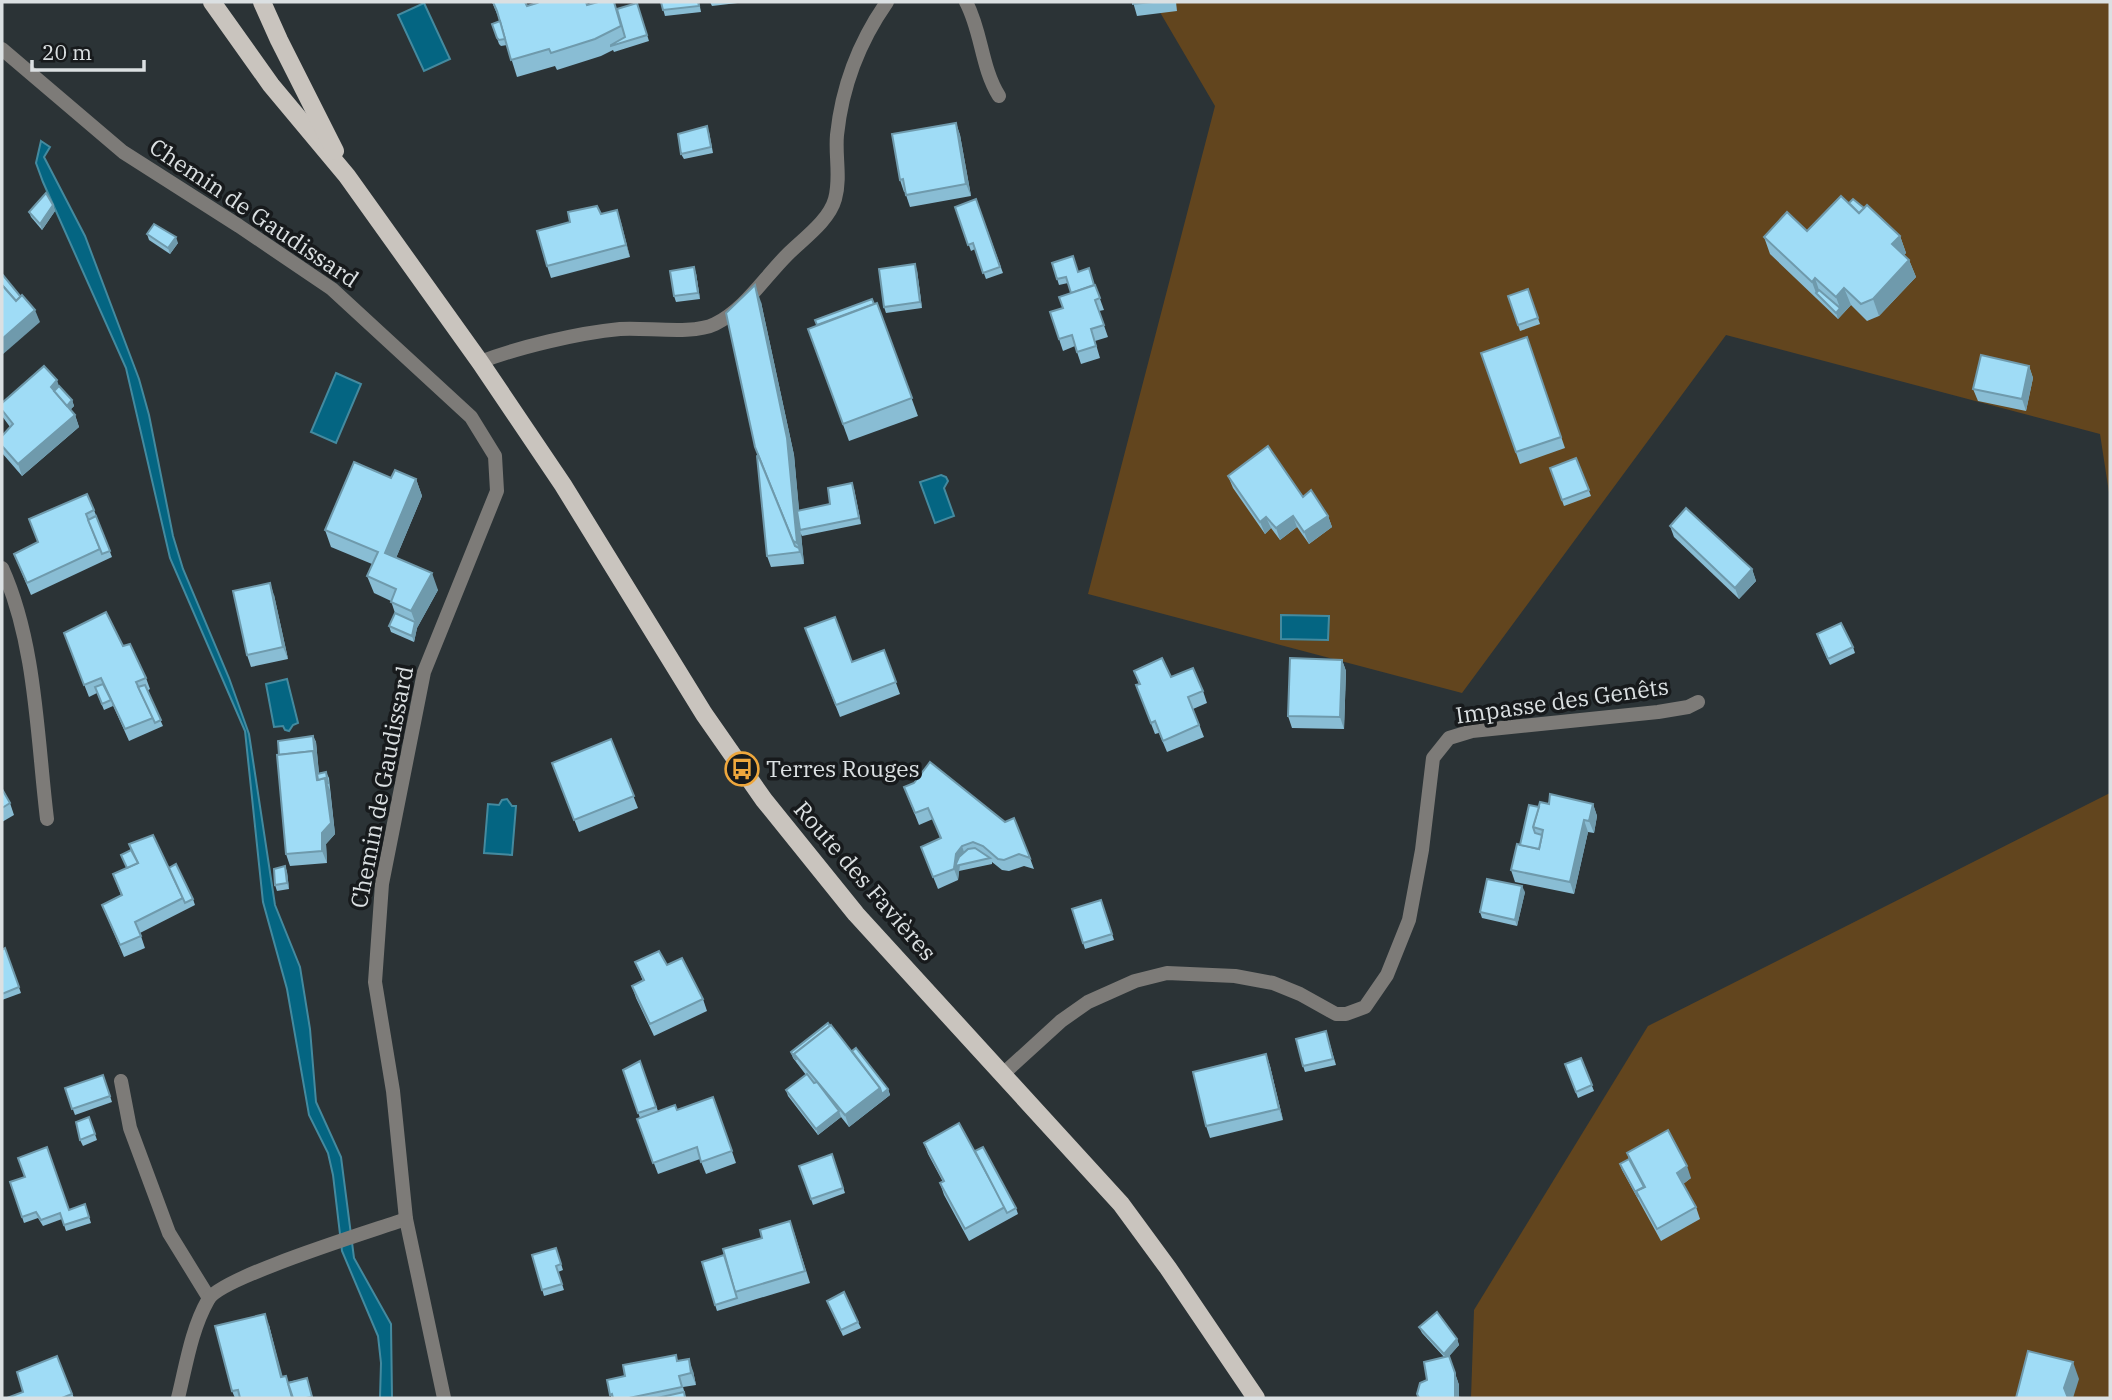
<svg xmlns="http://www.w3.org/2000/svg" width="2112" height="1400" viewBox="0 0 2112 1400" font-family="'IBM Plex Serif',serif">
<rect width="100%" height="100%" fill="#2b3336"/>
<!-- green -->
<g fill="#62451e">
<polygon points="1154,2 2110,2 2110,499 2100,434 1726,335 1462,693 1088,594 1215,106"/>
<polygon points="2110,793 2110,1398 1471,1398 1474,1310 1648,1026"/>
</g>
<!-- water -->
<g fill="#046582" stroke="#448a9f" stroke-width="2">
<polygon points="424,3 450,59 424,71 398,15"/>
<polygon points="41,141 50,147 44,157 85,236 139,379 149,415 173,536 183,569 229,678 249,734 275,905 300,967 310,1029 316,1102 341,1157 354,1258 391,1324 392,1398 380,1398 381,1363 378,1336 342,1251 333,1175 328,1153 309,1115 287,989 263,902 245,731 170,558 126,368 43,182 36,163"/>
<polygon points="336,373 361,384 336,443 311,432"/>
<polygon points="941,475 946,477 948,481 944,488 954,516 935,523 920,482"/>
<polygon points="1281,615 1329,616 1328,640 1281,639"/>
<polygon points="287,679 298,723 293,725 289,731 285,730 283,726 274,727 266,684"/>
<polygon points="507,799 512,806 516,806 512,855 484,853 488,804 499,805 502,800"/>
</g>
<g fill="none" stroke-linecap="round" stroke-linejoin="round">
<!-- service -->
<g stroke="#7d7b78" stroke-width="14">
<polyline points="121,1081 130,1128 169,1233 209,1298"/>
<path d="M178,1398C186,1366 191,1330 208,1300C220,1277 372,1231 406,1219"/>
</g>
<!-- minor -->
<g stroke="#7d7b78" stroke-width="14">
<path d="M966,2C982,32 981,67 999,96"/>
<polyline points="2,49 123,152 239,226 332,289 471,417 495,456 497,491 424,672 382,884 375,982 393,1091 406,1219 444,1398"/>
<path d="M480,362C519,347 578,333 620,329C646,327 693,335 715,324C744,310 764,278 787,255C803,239 829,221 835,199C841,178 835,156 837,135C842,87 859,42 887,2"/>
<path d="M2,568C36,643 37,737 47,819"/>
<polyline points="1003,1074 1061,1021 1088,1002 1135,981 1167,973 1235,976 1273,983 1300,994 1336,1014 1346,1014 1365,1007 1387,975 1409,920 1422,850 1433,758 1449,738 1472,731 1658,712 1688,707 1698,702"/>
</g>
<!-- primary -->
<g stroke="#c9c4be" stroke-width="18">
<polyline points="212,2 271,85 347,176 480,362 563,485 704,714 764,800 856,914 1121,1204 1168,1268 1256,1398"/>
<polyline points="262,2 279,40 335,151"/>
</g>
</g>
<!-- wall -->
<g fill="#89bdd4">
<polygon points="492,2 525,2 527,6 588,5 617,9 637,3 649,41 614,52 613,50 601,56 557,70 555,66 517,77 507,45 501,46 499,44 492,24 500,21"/>
<polygon points="661,2 699,2 701,12 665,16"/>
<polygon points="710,2 746,2 712,6"/>
<polygon points="1133,2 1176,2 1177,11 1137,16"/>
<polygon points="956,123 960,135 971,196 910,207 905,192 904,192 900,180"/>
<polygon points="709,132 713,153 684,159 681,154"/>
<polygon points="976,199 1003,273 986,279 975,249 971,251 955,207"/>
<polygon points="1849,203 1864,208 1900,236 1906,253 1904,255 1909,260 1916,277 1879,316 1867,321 1851,305 1838,319 1770,254 1764,237 1807,231"/>
<polygon points="53,205 55,211 42,230 31,217 29,212"/>
<polygon points="617,210 630,257 551,278 547,266 601,214"/>
<polygon points="147,234 178,243 170,254 149,240"/>
<polygon points="1052,263 1079,272 1095,285 1104,310 1099,311 1108,337 1095,341 1100,358 1081,364 1075,346 1063,351 1050,312 1063,308 1071,293 1068,283 1059,285"/>
<polygon points="917,270 922,308 886,313 884,307"/>
<polygon points="696,273 700,299 676,302 674,296"/>
<polygon points="1528,289 1540,324 1520,331 1508,296"/>
<polygon points="761,302 794,455 799,511 830,504 854,489 861,524 802,536 801,534 804,564 771,567 767,556 758,455"/>
<polygon points="877,303 918,416 849,441 808,329"/>
<polygon points="1527,337 1565,448 1520,464 1481,353"/>
<polygon points="2029,366 2033,378 2026,411 1978,401 1973,389"/>
<polygon points="59,386 72,400 74,406 70,410 75,415 79,427 22,476 2,453 2,436 10,427 2,416 2,403"/>
<polygon points="1576,458 1591,496 1564,506 1550,468"/>
<polygon points="1228,476 1303,497 1328,516 1332,527 1309,544 1297,527 1280,540 1271,528 1265,534 1233,488"/>
<polygon points="391,478 416,479 422,496 396,558 438,590 417,628 414,642 391,632 389,626 395,613 391,601 374,593 367,576 372,564 331,547 325,530"/>
<polygon points="94,510 112,557 31,595 14,554 31,546"/>
<polygon points="1670,526 1752,569 1756,581 1739,599 1674,537"/>
<polygon points="274,595 288,659 251,667 247,655"/>
<polygon points="805,628 852,662 884,650 900,694 840,717"/>
<polygon points="64,633 123,646 146,678 150,689 147,691 163,726 129,741 112,703 113,706 104,710 97,693 89,697"/>
<polygon points="1819,640 1853,647 1855,653 1830,665"/>
<polygon points="1342,660 1346,671 1344,729 1292,728 1288,716"/>
<polygon points="1134,671 1171,677 1203,691 1207,703 1193,709 1204,737 1167,752 1159,733 1155,734 1136,685 1139,684"/>
<polygon points="313,736 316,742 319,773 326,772 329,778 335,834 326,844 327,863 290,866 286,854"/>
<polygon points="611,739 638,808 579,832 552,763"/>
<polygon points="904,787 1030,858 1034,869 1024,866 1009,871 1002,870 992,862 992,864 959,871 958,880 938,889 921,847 941,838 933,819 919,825"/>
<polygon points="2,789 10,803 14,815 2,822"/>
<polygon points="1549,804 1593,804 1597,816 1594,833 1588,832 1574,894 1515,882 1511,870 1520,845 1539,807"/>
<polygon points="129,844 169,868 193,899 195,905 140,933 145,948 124,957 102,905 121,895 113,874 127,868 121,855 131,850"/>
<polygon points="285,866 287,872 289,889 277,891 275,885"/>
<polygon points="1525,892 1517,926 1482,918 1480,912"/>
<polygon points="1101,900 1114,940 1085,949 1072,909"/>
<polygon points="5,948 21,993 2,1000 2,950"/>
<polygon points="635,962 667,965 703,999 707,1011 654,1036 636,998 632,986 643,981"/>
<polygon points="1326,1031 1336,1065 1305,1072 1303,1066"/>
<polygon points="852,1051 888,1089 890,1095 849,1127 841,1117 818,1135 788,1096 786,1090 806,1075 793,1058 791,1052"/>
<polygon points="1266,1054 1270,1066 1283,1120 1210,1138 1206,1126"/>
<polygon points="1581,1058 1594,1091 1578,1098 1565,1064"/>
<polygon points="640,1061 658,1111 677,1110 713,1097 736,1163 706,1174 700,1159 658,1174 637,1119 640,1118 623,1070"/>
<polygon points="103,1075 112,1102 75,1115 65,1088"/>
<polygon points="89,1117 97,1140 83,1146 80,1140"/>
<polygon points="924,1143 975,1151 1016,1208 1018,1214 969,1241 944,1195 940,1183 943,1182 928,1154"/>
<polygon points="1627,1153 1691,1178 1683,1184 1696,1207 1700,1219 1661,1241 1622,1170 1620,1164 1629,1159"/>
<polygon points="832,1154 845,1193 813,1205 799,1166"/>
<polygon points="10,1182 69,1210 85,1204 91,1223 66,1231 62,1219 43,1226 38,1218 24,1223"/>
<polygon points="794,1232 810,1283 717,1311 702,1262"/>
<polygon points="556,1248 563,1270 558,1272 564,1290 544,1296 532,1255"/>
<polygon points="827,1301 858,1322 861,1328 843,1336"/>
<polygon points="269,1325 282,1377 288,1382 307,1378 313,1398 235,1398 232,1391"/>
<polygon points="1419,1327 1457,1339 1459,1345 1449,1356 1459,1385 1459,1398 1461,1398 1418,1398 1417,1394 1444,1357 1422,1333"/>
<polygon points="57,1356 74,1398 7,1398 23,1392"/>
<polygon points="678,1361 693,1371 696,1385 683,1387 686,1398 612,1398 610,1395 625,1376"/>
</g>
<!-- shaded-wall -->
<g fill="#6f9aac">
<polygon points="956,123 960,135 971,196 966,184"/>
<polygon points="53,205 55,211 42,230 40,224"/>
<polygon points="617,210 621,222 630,257 626,245"/>
<polygon points="1900,236 1906,253 1898,261 1892,244"/>
<polygon points="176,237 178,243 170,254 168,248"/>
<polygon points="1909,260 1916,277 1879,316 1873,299"/>
<polygon points="915,264 917,270 922,308 920,302"/>
<polygon points="694,267 696,273 700,299 698,293"/>
<polygon points="1815,278 1821,296 1816,293 1812,282"/>
<polygon points="755,285 761,302 794,455 801,530 800,530 801,534 804,564 797,543"/>
<polygon points="1844,288 1851,305 1838,319 1836,313 1840,308 1836,297"/>
<polygon points="35,310 40,322 2,355 2,339"/>
<polygon points="2029,366 2033,378 2026,411 2022,399"/>
<polygon points="57,380 61,392 56,397 51,387"/>
<polygon points="72,400 74,406 67,413 65,407"/>
<polygon points="75,415 79,427 22,476 18,464"/>
<polygon points="416,479 422,496 391,570 385,553"/>
<polygon points="852,483 854,489 861,524 859,518"/>
<polygon points="1293,516 1297,527 1280,540 1276,528"/>
<polygon points="1328,516 1332,527 1309,544 1304,532"/>
<polygon points="1266,517 1271,528 1265,534 1260,522"/>
<polygon points="1752,569 1756,581 1739,599 1735,588"/>
<polygon points="432,573 438,590 417,628 414,642 412,636 415,622 411,611"/>
<polygon points="270,583 274,595 288,659 283,647"/>
<polygon points="1342,660 1346,671 1344,729 1340,717"/>
<polygon points="313,736 316,742 320,786 317,780 313,751"/>
<polygon points="325,778 330,790 335,834 326,844 327,863 322,851 322,833"/>
<polygon points="1593,804 1597,816 1594,833 1589,821"/>
<polygon points="1584,820 1588,832 1574,894 1570,882"/>
<polygon points="962,846 966,858 960,865 958,880 954,869 956,854"/>
<polygon points="285,866 287,872 289,889 287,883"/>
<polygon points="1522,886 1525,892 1517,926 1515,920"/>
<polygon points="1266,1054 1270,1066 1283,1120 1279,1109"/>
<polygon points="880,1088 888,1089 890,1095 849,1127 845,1115"/>
<polygon points="839,1111 841,1117 818,1135 816,1129"/>
<polygon points="1687,1166 1691,1178 1682,1185 1677,1173"/>
<polygon points="265,1314 269,1325 286,1389 281,1377"/>
<polygon points="1457,1339 1459,1345 1446,1360 1444,1354"/>
<polygon points="689,1359 693,1371 696,1385 691,1373"/>
<polygon points="2073,1362 2079,1379 2073,1398 2068,1398 2064,1388"/>
<polygon points="1455,1373 1459,1385 1459,1398 1455,1397"/>
</g>
<!-- building -->
<g fill="#9fdcf6" stroke="#6f9aac" stroke-width="2">
<polygon points="493,2 525,2 527,6 537,3 536,2 586,2 587,5 598,2 614,2 621,26 595,39 551,53 549,49 511,60 497,11"/>
<polygon points="661,2 698,2 699,6 663,10"/>
<polygon points="1133,2 1153,2 1133,4"/>
<polygon points="637,3 647,35 611,46 611,45 625,37 617,9"/>
<polygon points="500,21 505,39 499,40 497,38 492,24"/>
<polygon points="956,123 966,184 906,195 903,179 900,180 892,134"/>
<polygon points="707,126 711,147 681,154 678,134"/>
<polygon points="46,193 53,205 40,224 29,212"/>
<polygon points="1841,196 1859,213 1867,205 1900,236 1892,244 1909,260 1873,299 1861,304 1844,288 1836,297 1815,278 1812,282 1764,237 1787,212 1807,231"/>
<polygon points="976,199 1000,267 983,273 973,243 968,245 955,207"/>
<polygon points="1853,199 1864,208 1859,213 1849,203"/>
<polygon points="597,206 601,214 617,210 626,245 547,266 537,231 570,222 568,212"/>
<polygon points="154,224 176,237 168,248 147,234"/>
<polygon points="1073,256 1078,272 1089,268 1094,285 1071,293 1066,277 1057,279 1052,263"/>
<polygon points="915,264 920,302 884,307 879,269"/>
<polygon points="694,267 698,293 674,296 670,271"/>
<polygon points="2,274 21,297 16,301 2,285"/>
<polygon points="2,285 16,301 22,295 35,310 2,339"/>
<polygon points="755,285 787,438 797,543 793,541 755,447 726,313"/>
<polygon points="1095,285 1100,298 1095,300 1104,325 1091,329 1096,346 1077,352 1072,335 1059,339 1050,312 1063,308 1059,297"/>
<polygon points="1528,289 1538,318 1518,325 1508,296"/>
<polygon points="1819,290 1840,308 1836,313 1816,293"/>
<polygon points="872,299 874,304 817,325 815,320"/>
<polygon points="877,303 912,398 843,424 808,329"/>
<polygon points="1527,337 1561,437 1516,452 1481,353"/>
<polygon points="1981,355 2029,366 2022,399 1973,389"/>
<polygon points="44,366 57,380 51,387 75,415 18,464 2,446 2,436 13,424 2,410 2,403"/>
<polygon points="59,386 72,400 67,406 54,391"/>
<polygon points="1268,446 1303,497 1311,490 1328,516 1304,532 1293,516 1276,528 1266,517 1260,522 1228,476"/>
<polygon points="758,455 795,546 799,548 800,552 767,556 757,456"/>
<polygon points="1576,458 1589,490 1562,500 1550,468"/>
<polygon points="354,462 391,478 395,470 416,479 385,553 432,573 411,611 391,602 396,589 367,576 378,552 325,530"/>
<polygon points="852,483 859,518 800,530 797,511 830,504 828,488"/>
<polygon points="87,494 94,510 86,514 100,549 27,583 14,554 38,542 29,519"/>
<polygon points="1686,508 1752,569 1735,588 1670,526"/>
<polygon points="96,516 110,551 102,554 88,520"/>
<polygon points="270,583 283,647 247,655 233,591"/>
<polygon points="106,612 123,646 130,644 146,678 136,682 153,718 125,729 101,678 84,685 64,633"/>
<polygon points="395,613 415,622 412,636 389,626"/>
<polygon points="835,617 852,662 884,650 896,682 836,705 805,628"/>
<polygon points="1841,623 1853,647 1828,659 1817,634"/>
<polygon points="1162,658 1171,677 1193,668 1203,691 1188,697 1199,725 1163,741 1155,721 1151,723 1136,685 1140,684 1134,671"/>
<polygon points="1290,658 1342,660 1340,717 1288,716"/>
<polygon points="103,684 111,700 102,704 95,687"/>
<polygon points="145,685 161,720 155,723 138,687"/>
<polygon points="313,736 315,757 313,751 279,755 278,741"/>
<polygon points="611,739 634,796 574,820 552,763"/>
<polygon points="313,751 317,780 325,778 331,823 322,833 322,851 286,854 277,755"/>
<polygon points="930,762 1005,822 1014,818 1030,858 1019,854 1004,860 998,859 983,846 973,842 962,846 956,854 954,869 933,877 921,847 941,838 928,808 915,813 904,787 914,783"/>
<polygon points="326,772 328,784 325,778 318,780 317,774"/>
<polygon points="2,789 10,803 2,808"/>
<polygon points="1550,794 1593,804 1589,821 1584,820 1570,882 1511,870 1517,844 1539,849 1543,830 1533,827 1540,802 1549,804"/>
<polygon points="1529,805 1539,807 1533,827 1535,833 1542,835 1539,849 1520,845"/>
<polygon points="153,835 183,898 135,922 141,936 120,945 102,905 122,895 113,874 138,863 129,844"/>
<polygon points="975,848 990,858 955,866 959,857 968,849"/>
<polygon points="131,850 138,863 127,868 121,855"/>
<polygon points="176,864 193,899 185,903 169,868"/>
<polygon points="285,866 287,883 275,885 274,869"/>
<polygon points="1487,879 1522,886 1515,920 1480,912"/>
<polygon points="1101,900 1112,934 1083,943 1072,909"/>
<polygon points="5,948 19,987 2,994 2,950"/>
<polygon points="659,951 667,965 682,958 703,999 650,1024 632,986 644,980 635,962"/>
<polygon points="828,1023 830,1026 794,1054 796,1060 791,1052"/>
<polygon points="831,1025 880,1088 845,1115 794,1054"/>
<polygon points="1326,1031 1333,1059 1303,1066 1296,1039"/>
<polygon points="856,1048 888,1089 882,1094 880,1088 852,1051"/>
<polygon points="1266,1054 1279,1109 1206,1126 1193,1072"/>
<polygon points="1581,1058 1592,1085 1576,1092 1565,1064"/>
<polygon points="640,1061 656,1107 638,1113 623,1070"/>
<polygon points="807,1074 814,1083 817,1082 839,1111 816,1129 786,1090"/>
<polygon points="103,1075 110,1096 72,1109 65,1088"/>
<polygon points="713,1097 732,1151 701,1162 697,1147 653,1163 637,1119 675,1105 677,1110"/>
<polygon points="89,1117 95,1134 80,1140 76,1122"/>
<polygon points="959,1123 1005,1207 965,1229 940,1183 944,1181 924,1143"/>
<polygon points="1668,1130 1687,1166 1677,1173 1696,1207 1657,1229 1636,1191 1645,1187 1627,1153"/>
<polygon points="47,1147 69,1210 85,1204 89,1217 64,1225 60,1213 41,1220 36,1212 22,1217 10,1182 25,1177 18,1158"/>
<polygon points="983,1147 1016,1208 1007,1213 975,1151"/>
<polygon points="832,1154 843,1188 811,1199 799,1166"/>
<polygon points="1629,1159 1644,1187 1636,1191 1638,1197 1620,1164"/>
<polygon points="790,1221 805,1271 735,1292 723,1249 762,1238 760,1230"/>
<polygon points="556,1248 561,1264 556,1266 562,1284 542,1290 532,1255"/>
<polygon points="724,1255 737,1298 715,1305 702,1262"/>
<polygon points="844,1292 858,1322 841,1330 827,1301"/>
<polygon points="1437,1312 1457,1339 1444,1354 1419,1327"/>
<polygon points="265,1314 281,1377 286,1376 292,1398 240,1398 238,1390 232,1391 215,1326"/>
<polygon points="2028,1351 2073,1362 2064,1388 2068,1398 2016,1398"/>
<polygon points="676,1355 677,1361 689,1359 691,1373 679,1376 682,1387 629,1398 613,1398 612,1394 610,1395 607,1380 625,1376 623,1365"/>
<polygon points="57,1356 72,1394 62,1398 7,1398 23,1392 17,1372"/>
<polygon points="1449,1356 1455,1373 1455,1397 1461,1398 1419,1398 1417,1394 1420,1383 1427,1380 1424,1362"/>
<polygon points="307,1378 312,1397 306,1398 293,1398 288,1383"/>
<polygon points="684,1392 685,1398 657,1398"/>
</g>
<!-- icons -->
<defs>
<symbol id="bus-ring" viewBox="-11 -11 22 22"><circle r="9.5" fill="#171a1c" stroke="#eea73d" stroke-width="1.5"/><path d="M-5-6H5V4H4V6H2V4H-2V6H-4V4H-5ZM-3.5-4V0h7V-4ZM-3.5 1.2v1.5H-2V1.2ZM2 1.2v1.5H3.5V1.2Z" fill="#eea73d"/></symbol>
</defs>
<g fill-rule="evenodd">
<use href="#bus-ring" x="723" y="750" width="38" height="38"/>
</g>
<g text-anchor="middle" stroke-width="7" stroke-linejoin="round" paint-order="stroke">
<!-- street labels -->
<g font-size="23" fill="#dbe0e2" stroke="#171a1c">
<text transform="translate(254 213) rotate(34)" y="8">Chemin de Gaudissard</text>
<text transform="translate(1562 701) rotate(-8)" y="8">Impasse des Genêts</text>
<text transform="translate(382 787) rotate(-79)" y="8">Chemin de Gaudissard</text>
<text transform="translate(865 881) rotate(49)" y="8">Route des Favières</text>
</g>
<!-- poi labels -->
<g font-size="23" fill="#dbe0e2" stroke="#171a1c" text-anchor="start">
<text x="766" y="777">Terres Rouges</text>
</g>
</g>
<!-- border -->
<rect width="2112" height="1400" fill="none" stroke="#dbe0e2" stroke-width="7"/>
<!-- scale -->
<path d="M32 60v10h112v-10" fill="none" stroke="#dbe0e2" stroke-width="3.5"/>
<text x="42" y="60" font-size="21" fill="#dbe0e2" stroke="#171a1c" stroke-width="5" paint-order="stroke">20 m</text>
</svg>
